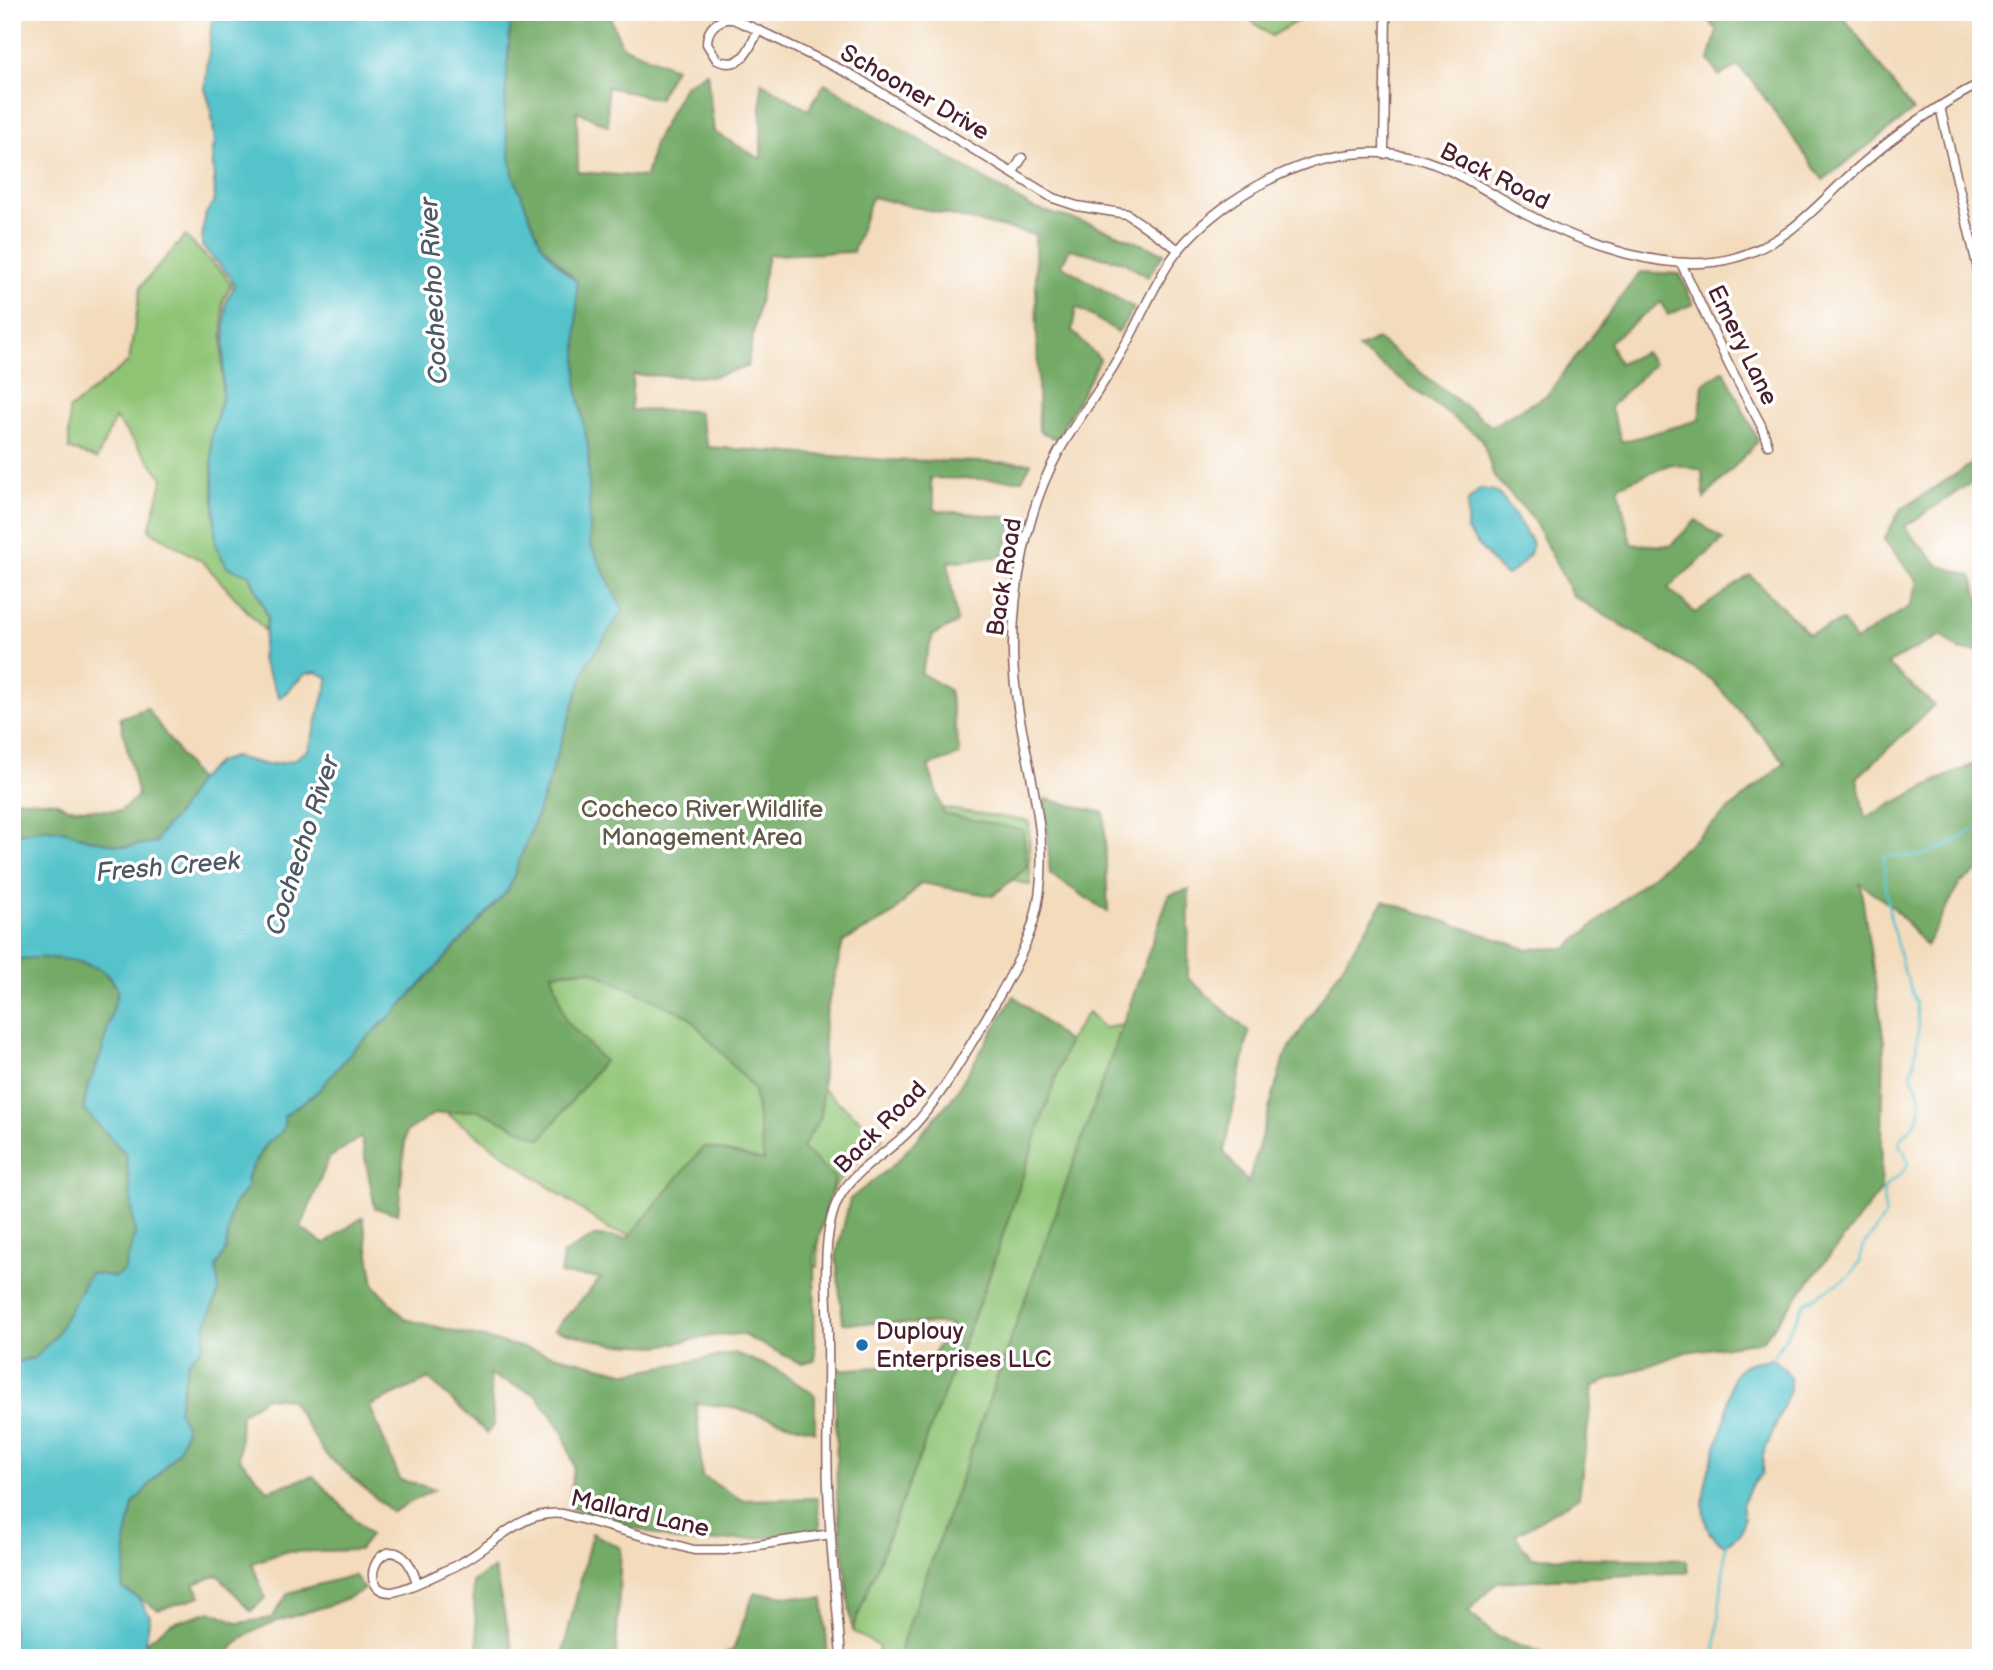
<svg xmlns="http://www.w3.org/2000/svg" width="1993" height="1670" viewBox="0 0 1993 1670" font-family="'Balsamiq Sans',sans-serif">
<rect width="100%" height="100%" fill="#fff"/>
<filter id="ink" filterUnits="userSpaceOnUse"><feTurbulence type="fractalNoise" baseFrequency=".0143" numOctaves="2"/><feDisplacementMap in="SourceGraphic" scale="14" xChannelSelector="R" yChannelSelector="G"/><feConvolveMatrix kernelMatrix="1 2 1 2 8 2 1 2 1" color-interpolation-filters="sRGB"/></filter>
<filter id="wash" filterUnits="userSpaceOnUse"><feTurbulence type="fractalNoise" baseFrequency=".00686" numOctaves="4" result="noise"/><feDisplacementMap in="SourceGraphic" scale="28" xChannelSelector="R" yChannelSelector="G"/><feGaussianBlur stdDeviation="1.57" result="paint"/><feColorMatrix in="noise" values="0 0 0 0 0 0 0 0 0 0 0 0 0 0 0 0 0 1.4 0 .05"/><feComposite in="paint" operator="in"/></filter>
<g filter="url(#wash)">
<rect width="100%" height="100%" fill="#f3dbbc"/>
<!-- green -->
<g fill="#8fc475" stroke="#6c7250" stroke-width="2">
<polygon points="1249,12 1313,12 1271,36 1253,22"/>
<polygon points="185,236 225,275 231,285 223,301 222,399 211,437 216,546 227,567 250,575 268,617 265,631 203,562 149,530 163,478 115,418 97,459 69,449 69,410 129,361 141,286"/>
<path d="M862,796L1029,821L1030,885L884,847L741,1021L883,1139C854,1161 828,1185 820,1222C817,1236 819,1252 818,1267L611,1231L365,1055Z"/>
<polygon points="1088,1012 1104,1028 1123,1025 897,1658 880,1658 878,1646 852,1631 987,1282 1068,1042"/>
</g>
<!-- forest -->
<g fill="#73aa66" stroke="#5e6448" stroke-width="2">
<polygon points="511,12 608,12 622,46 675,68 658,99 607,87 608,126 577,111 578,172 646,177 654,143 684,86 707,72 714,132 761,159 761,82 808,110 825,83 1033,208 1094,225 1164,253 1148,277 1123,262 1070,249 1061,265 1134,308 1118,332 1076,307 1072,331 1100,359 1057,439 1039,431 1035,235 872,197 853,252 768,255 747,367 711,377 633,375 631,410 698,411 708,447 888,460 1031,463 1022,480 930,478 935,510 1014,518 1004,556 948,562 957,623 933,635 921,673 949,690 960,755 928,766 944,814 1023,830 1027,867 993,896 921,883 892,915 843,942 825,1018 821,1117 802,1148 835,1178 814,1255 815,1361 800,1363 741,1334 713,1336 659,1346 613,1344 554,1330 601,1278 560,1274 563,1254 595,1236 628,1238 704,1146 764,1161 754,1089 688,1016 590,970 552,973 566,1021 604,1061 541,1139 478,1110 434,1114 406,1132 398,1214 375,1208 361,1137 329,1158 301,1228 324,1244 363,1217 374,1285 405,1319 628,1373 735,1353 775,1369 815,1395 815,1431 731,1407 696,1403 702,1476 742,1500 817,1498 821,1533 706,1542 677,1541 569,1507 574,1466 562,1430 535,1394 489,1375 494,1425 487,1433 429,1379 370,1406 400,1480 435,1489 392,1512 325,1454 290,1399 266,1397 241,1414 239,1458 268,1490 313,1476 370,1535 359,1550 285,1552 252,1563 265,1598 251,1611 218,1575 194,1584 201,1596 158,1610 122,1588 126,1561 125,1542 133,1504 178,1451 186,1430 178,1409 188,1361 203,1346 206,1324 219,1290 216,1268 226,1249 230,1215 234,1204 248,1187 246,1178 284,1116 318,1091 354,1049 395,1012 508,890 538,812 587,664 623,610 590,544 588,447 577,387 577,282 541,244 513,175 504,117"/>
<polygon points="1704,12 1840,12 1913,111 1823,180 1754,83 1738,66 1719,76 1709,60 1717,31"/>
<polygon points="1640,272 1680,274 1693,304 1668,315 1661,302 1609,342 1619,364 1645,352 1654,364 1610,407 1622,442 1699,420 1703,384 1724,370 1758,441 1704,499 1702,470 1671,464 1618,486 1631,544 1670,546 1696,520 1723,540 1668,588 1695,613 1750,575 1809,634 1843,621 1855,641 1910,606 1918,582 1884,540 1900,510 1981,458 1981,476 1904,527 1938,565 1972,576 1981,604 1981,651 1961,651 1941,635 1887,664 1934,705 1857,778 1865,818 1936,781 1981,761 1981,869 1960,883 1926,946 1895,909 1860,883 1884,1042 1881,1191 1762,1341 1686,1352 1593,1386 1579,1497 1515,1535 1531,1557 1686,1560 1688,1572 1497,1582 1468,1612 1498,1637 1558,1658 897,1658 1169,895 1189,889 1188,978 1249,1032 1224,1152 1248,1183 1284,1057 1384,901 1527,949 1567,948 1785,762 1712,680 1573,596 1532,517 1494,477 1482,439 1358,348 1377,339 1491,426 1547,395"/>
<polygon points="147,708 198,780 179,812 159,835 157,842 126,847 84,838 66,831 45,829 12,835 12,799 55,802 68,808 120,811 138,796 120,718"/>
<polygon points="1045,799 1104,813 1108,912 1050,874"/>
<polygon points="35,957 65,959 102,969 118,990 102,1052 87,1089 84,1109 126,1154 135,1235 124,1271 115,1277 90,1273 55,1337 35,1358 12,1363 12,960"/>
<polygon points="1014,996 1068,1042 987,1282 852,1631 837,1498 835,1370 928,1364 950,1324 843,1323 836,1257 850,1199 896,1163 953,1097"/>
<polygon points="592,1533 621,1548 616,1658 479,1658 472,1582 494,1568 513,1651 562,1656"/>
<path d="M354,1575L364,1589C327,1613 279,1613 243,1638C236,1643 230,1651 224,1658H154L145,1643L170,1624L211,1611L239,1623L272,1618L288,1593Z"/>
<polygon points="754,1593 823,1599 828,1658 715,1658 733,1650"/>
</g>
<!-- water -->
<g fill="#55c3cb" stroke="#50717b" stroke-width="2">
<path d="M213,12H511L504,117L513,175L541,244L563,270L577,282V387L588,447L590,544L623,610L587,664L538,812L508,890L395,1012L354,1049L318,1091L284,1116C287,1136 273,1135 264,1147C257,1157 252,1168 246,1178L248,1187L234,1204L230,1215L226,1249L216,1268L219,1290L206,1324L203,1346L188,1361L178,1409L186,1429L178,1451L133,1504L125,1542L126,1561L122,1588L139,1599L150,1616L145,1643L154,1658H12V1363L35,1358L55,1337L90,1273L115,1277L124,1271L135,1235L126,1154L84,1110L87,1089L102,1052L118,990C114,982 109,973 100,969C73,957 41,956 12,960V835L45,829L66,831L84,838L126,847L157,842L159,835L179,812L198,780L218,762L234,757L267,765L292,761L309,749L329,678L317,672L305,674L280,698L261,659L268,617L250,575L227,567L216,546L211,437L222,399L226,303L234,286L230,276L202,246L203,228L206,213L213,204L215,191L212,154L215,142L211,108L205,89Z"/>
<path d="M1480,489L1495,491L1506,502L1533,544C1529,557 1519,568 1507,575L1499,570L1467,531L1468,501Z"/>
<path d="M1773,1359L1784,1368L1790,1378V1390L1763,1455L1762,1474L1751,1486L1742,1504L1744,1519L1740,1534L1725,1545C1681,1522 1716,1453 1726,1417C1729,1404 1728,1381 1738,1370C1746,1361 1761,1361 1773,1359Z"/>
</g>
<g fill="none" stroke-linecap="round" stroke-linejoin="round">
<!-- stream -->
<g stroke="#55c3cb" stroke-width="2.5">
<path d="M1772,1360L1805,1303L1850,1276L1860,1262L1862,1248L1886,1215C1876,1173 1896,1188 1908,1164L1904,1150L1899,1145C1901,1134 1910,1130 1916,1121C1925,1109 1919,1087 1911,1076C1916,1055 1920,1033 1917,1011C1916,995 1906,980 1902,964C1892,928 1884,894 1884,856H1920L1950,845L1981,825"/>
<polyline points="1716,1658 1716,1642 1726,1543"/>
</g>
</g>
</g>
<g filter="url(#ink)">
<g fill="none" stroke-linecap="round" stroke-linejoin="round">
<defs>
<g id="minor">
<path d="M726,19H733L758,30C750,49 741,71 717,60L707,44C707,31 713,23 726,19Z"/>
<polyline points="758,30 852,75 1053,198 1077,206 1127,214 1179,250"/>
<polyline points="1940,107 1981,282"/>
<polyline points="1384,154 1386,12"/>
<polyline points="1013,172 1022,158"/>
<polyline points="1681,263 1729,365 1761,425 1768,445"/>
<path d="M417,1582C414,1575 411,1564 405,1559C379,1533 355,1592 392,1592C404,1591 438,1574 451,1568C491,1551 517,1509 563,1514L694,1550H725L831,1534"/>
<path d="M841,1658C837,1601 830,1544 828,1487C826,1438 829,1389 828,1341C828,1298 819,1233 840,1196C857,1167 889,1153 911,1129C939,1099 959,1064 980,1029C1000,994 1023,958 1034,920C1059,830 1014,743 1013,654C1012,590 1027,509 1058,453C1076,421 1099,392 1117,360C1136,329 1149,294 1169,263C1199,218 1255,182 1306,164C1334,154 1372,150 1402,155C1446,162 1485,191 1523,212C1579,243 1670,276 1734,258C1791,242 1818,203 1860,166C1896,134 1938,105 1981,83"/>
</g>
</defs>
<!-- minor casing -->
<use href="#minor" stroke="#85615e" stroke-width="11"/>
<!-- minor -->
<use href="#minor" stroke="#fff" stroke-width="8"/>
</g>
</g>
<!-- markers -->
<circle fill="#1f6fb2" stroke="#fff" stroke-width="2.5" cx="862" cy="1345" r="7"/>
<g text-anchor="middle" stroke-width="7" stroke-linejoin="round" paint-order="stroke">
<!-- street labels -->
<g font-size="24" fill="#4a1f2b" stroke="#fff">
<text transform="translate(915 92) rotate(30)" y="8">Schooner Drive</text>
<text transform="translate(1495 176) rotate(27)" y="8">Back Road</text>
<text transform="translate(1743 345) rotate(64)" y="8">Emery Lane</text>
<text transform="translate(1004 577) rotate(-81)" y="8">Back Road</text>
<text transform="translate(880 1127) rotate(-45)" y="8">Back Road</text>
<text transform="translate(640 1513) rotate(13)" y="8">Mallard Lane</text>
</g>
<!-- park labels -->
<g font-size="24" fill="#625945" stroke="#fff">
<text x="702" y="817">Cocheco River Wildlife<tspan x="702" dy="28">Management Area</tspan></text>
</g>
<!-- poi labels -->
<g font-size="24" fill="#4a1f2b" stroke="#fff" text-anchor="start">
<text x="876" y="1339">Duplouy<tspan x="876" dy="28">Enterprises LLC</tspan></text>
</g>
<!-- water labels -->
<g font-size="26" font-style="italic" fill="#4e5863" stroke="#fff">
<text transform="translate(433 291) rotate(-93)" y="9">Cochecho River</text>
<text transform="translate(302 845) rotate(-72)" y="9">Cochecho River</text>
<text transform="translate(168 866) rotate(-5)" y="9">Fresh Creek</text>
</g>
</g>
<!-- margin -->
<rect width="1993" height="1670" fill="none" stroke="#fff" stroke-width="42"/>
</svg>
